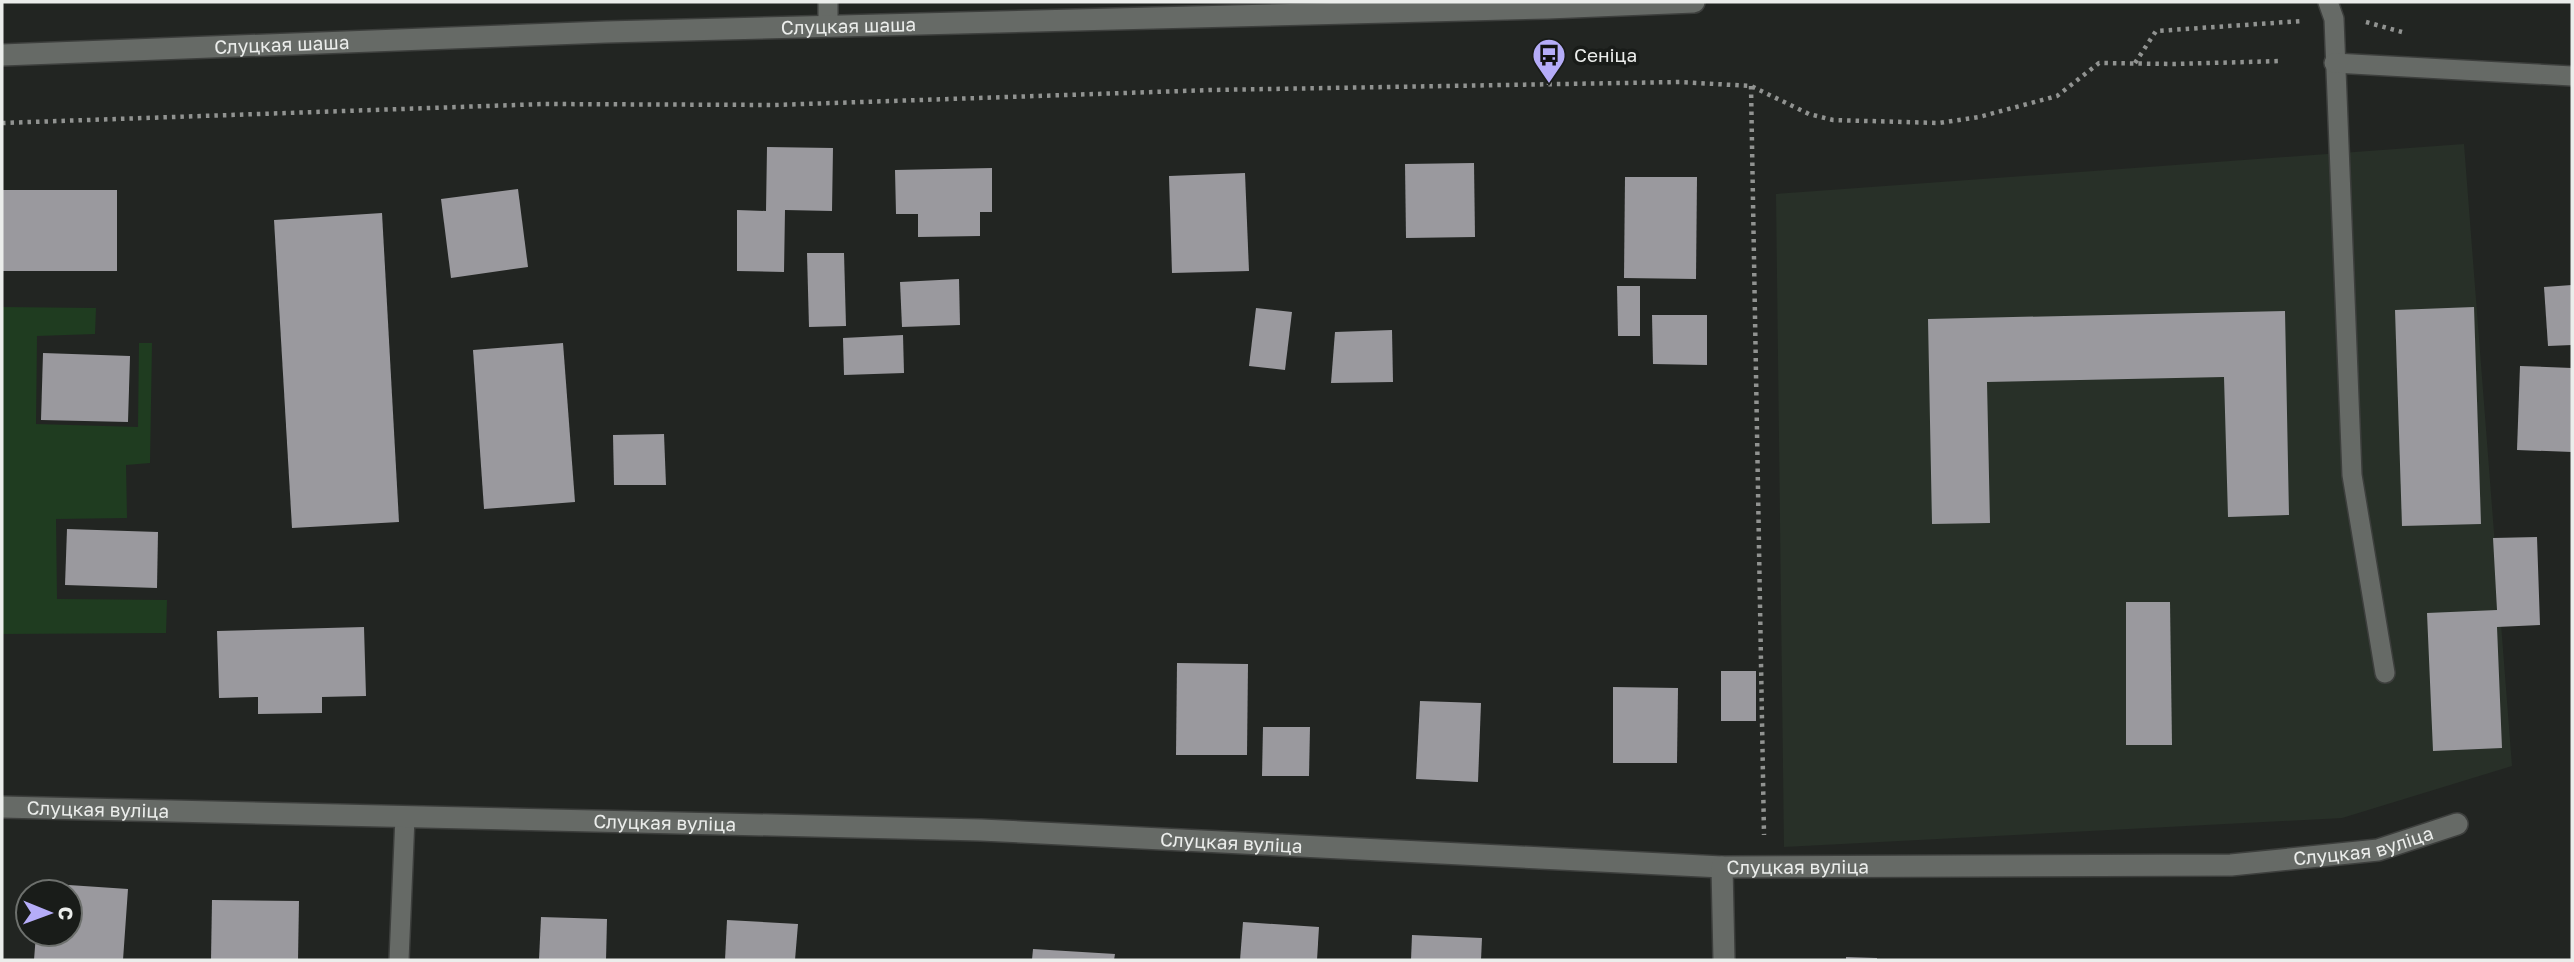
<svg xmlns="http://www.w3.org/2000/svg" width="2574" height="962" viewBox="0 0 2574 962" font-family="'Golos Text',sans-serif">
<rect width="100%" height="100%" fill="#222522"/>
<!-- built -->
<polygon fill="#283028" points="2464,144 2512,766 2342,818 1784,847 1776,194"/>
<!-- green -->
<polygon fill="#1f3c20" points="2,307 96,308 95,334 37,336 36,424 138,427 139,343 152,343 150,463 126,465 127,518 56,519 57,599 167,600 166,633 2,634"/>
<!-- building -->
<g fill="#9a999e">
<polygon points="767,147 833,148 832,211 785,210 784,272 737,271 737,210 766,211"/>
<polygon points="1474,163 1475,237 1406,238 1405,164"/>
<polygon points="992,168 992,212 980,212 980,236 918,237 918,214 896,214 895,170"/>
<polygon points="1245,173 1249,271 1172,273 1169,176"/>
<polygon points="1625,177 1697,177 1696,279 1624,278"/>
<polygon points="518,189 528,267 451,278 441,199"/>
<rect x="2" y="190" width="115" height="81"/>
<polygon points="382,213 399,522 292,528 274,220"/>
<polygon points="807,253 844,253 846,326 809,327"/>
<polygon points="959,279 960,325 902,327 900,282"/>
<polygon points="2572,285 2572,345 2548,346 2544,287"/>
<polygon points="1617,286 1640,286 1640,336 1618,336"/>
<polygon points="2474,307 2481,524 2402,526 2395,310"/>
<polygon points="1256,308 1292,312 1285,370 1249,366"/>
<polygon points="2285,311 2289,515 2228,517 2224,377 1987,382 1990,523 1932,524 1928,319"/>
<polygon points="1652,315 1707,315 1707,365 1653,364"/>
<polygon points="1392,330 1393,382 1331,383 1335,332"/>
<polygon points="903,335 904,373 844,375 843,338"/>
<polygon points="563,343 575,502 484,509 473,350"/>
<polygon points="43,353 130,356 128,422 41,420"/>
<polygon points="2520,366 2572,368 2572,452 2517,450"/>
<polygon points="664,434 666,485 614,485 613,435"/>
<polygon points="67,529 158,532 157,588 65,585"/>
<polygon points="2537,537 2540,625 2497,627 2502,748 2433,751 2427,613 2497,610 2493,538"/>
<polygon points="2126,602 2170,602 2172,745 2126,745"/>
<polygon points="364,627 366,696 322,697 322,713 258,714 258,697 219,698 217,631"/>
<polygon points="1177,663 1248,664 1247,755 1176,755"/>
<rect x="1721" y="671" width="35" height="50"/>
<polygon points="1613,687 1678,688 1677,763 1613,763"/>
<polygon points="1420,701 1481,703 1478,782 1416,779"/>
<polygon points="1263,727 1310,727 1309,776 1262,776"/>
<polygon points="39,883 128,889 123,960 34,960 36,934 70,934 70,892 38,892"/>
<polygon points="212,900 299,901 298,960 211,960"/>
<polygon points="541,917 607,919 606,960 539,960"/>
<polygon points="727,920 798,924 795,960 725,960"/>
<polygon points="1243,922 1319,927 1317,960 1240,960"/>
<polygon points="1412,935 1482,938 1481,960 1411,960"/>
<polygon points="1033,949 1115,954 1114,960 1032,960"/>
<polygon points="1846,957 1877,958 1877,960 1846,960"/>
</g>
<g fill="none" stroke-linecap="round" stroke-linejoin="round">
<defs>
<g id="service">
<polyline points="2328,2 2334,19 2352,475 2385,673"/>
<polyline points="828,26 828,2"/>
<polyline points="2334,63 2572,76"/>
<polyline points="399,960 405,817"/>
</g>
<g id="minor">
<path id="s1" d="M2,807L981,830L1722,867L2231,865L2378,850L2457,824"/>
<polyline points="1722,867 1724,960"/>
</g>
<g id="tertiary">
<path id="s2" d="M2,55L606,32L1548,8L1694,2"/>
</g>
</defs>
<!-- service casing -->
<use href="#service" stroke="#3d3f3d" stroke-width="22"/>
<!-- minor casing -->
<use href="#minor" stroke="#3d3f3d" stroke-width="24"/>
<!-- tertiary casing -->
<use href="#tertiary" stroke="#3d3f3d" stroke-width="24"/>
<!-- path -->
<g stroke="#919391" stroke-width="4.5" stroke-dasharray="3.5 5" stroke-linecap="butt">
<polyline points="2366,22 2402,32"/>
<polyline points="1548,41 1549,85"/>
<polyline points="2135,63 2156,31 2302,21"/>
<polyline points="1751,86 1764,835"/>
<polyline points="2,123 544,104 775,105 1211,90 1680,82 1751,86 1809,114 1833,120 1939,123 1979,117 2057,96 2099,63 2175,64 2281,61"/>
</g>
<!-- service -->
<use href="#service" stroke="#666a66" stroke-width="19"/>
<!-- minor -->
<use href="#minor" stroke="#666a66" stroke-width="21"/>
<!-- tertiary -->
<use href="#tertiary" stroke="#666a66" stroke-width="21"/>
</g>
<!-- icons -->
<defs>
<symbol id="bus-pin" viewBox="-11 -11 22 30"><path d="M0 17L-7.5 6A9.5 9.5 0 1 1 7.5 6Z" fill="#b5acf8" stroke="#191c19"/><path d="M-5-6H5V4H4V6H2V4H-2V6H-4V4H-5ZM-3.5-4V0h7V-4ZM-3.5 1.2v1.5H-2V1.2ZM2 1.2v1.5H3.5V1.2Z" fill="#111"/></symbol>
</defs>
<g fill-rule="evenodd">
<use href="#bus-pin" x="1530" y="36" width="38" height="52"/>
</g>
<g text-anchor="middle" stroke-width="7" stroke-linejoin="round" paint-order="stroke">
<!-- street labels -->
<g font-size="19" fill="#ebedeb" stroke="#191c19">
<text dy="7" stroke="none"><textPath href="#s2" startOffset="847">Слуцкая шаша</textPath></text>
<text dy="7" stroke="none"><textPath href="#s2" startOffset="280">Слуцкая шаша</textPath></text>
<text dy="7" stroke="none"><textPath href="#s1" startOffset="96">Слуцкая вуліца</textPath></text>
<text dy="7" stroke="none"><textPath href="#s1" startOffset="663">Слуцкая вуліца</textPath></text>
<text dy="7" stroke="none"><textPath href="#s1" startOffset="1230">Слуцкая вуліца</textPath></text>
<text dy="7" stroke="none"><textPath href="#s1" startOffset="2364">Слуцкая вуліца</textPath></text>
<text dy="7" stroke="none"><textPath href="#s1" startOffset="1797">Слуцкая вуліца</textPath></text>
</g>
<!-- poi labels -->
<g font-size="19" fill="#ebedeb" stroke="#191c19" text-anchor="start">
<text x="1574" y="62">Сеніца</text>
</g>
</g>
<!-- border -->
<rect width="2574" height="962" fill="none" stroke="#ebedeb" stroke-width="7"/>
<!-- north arrow -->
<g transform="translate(49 913) rotate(91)"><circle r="33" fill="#191c19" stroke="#6d706d" stroke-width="2"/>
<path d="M0-5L12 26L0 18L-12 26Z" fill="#b5acf8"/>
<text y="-10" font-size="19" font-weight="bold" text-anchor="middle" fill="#ebedeb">С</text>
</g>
</svg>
